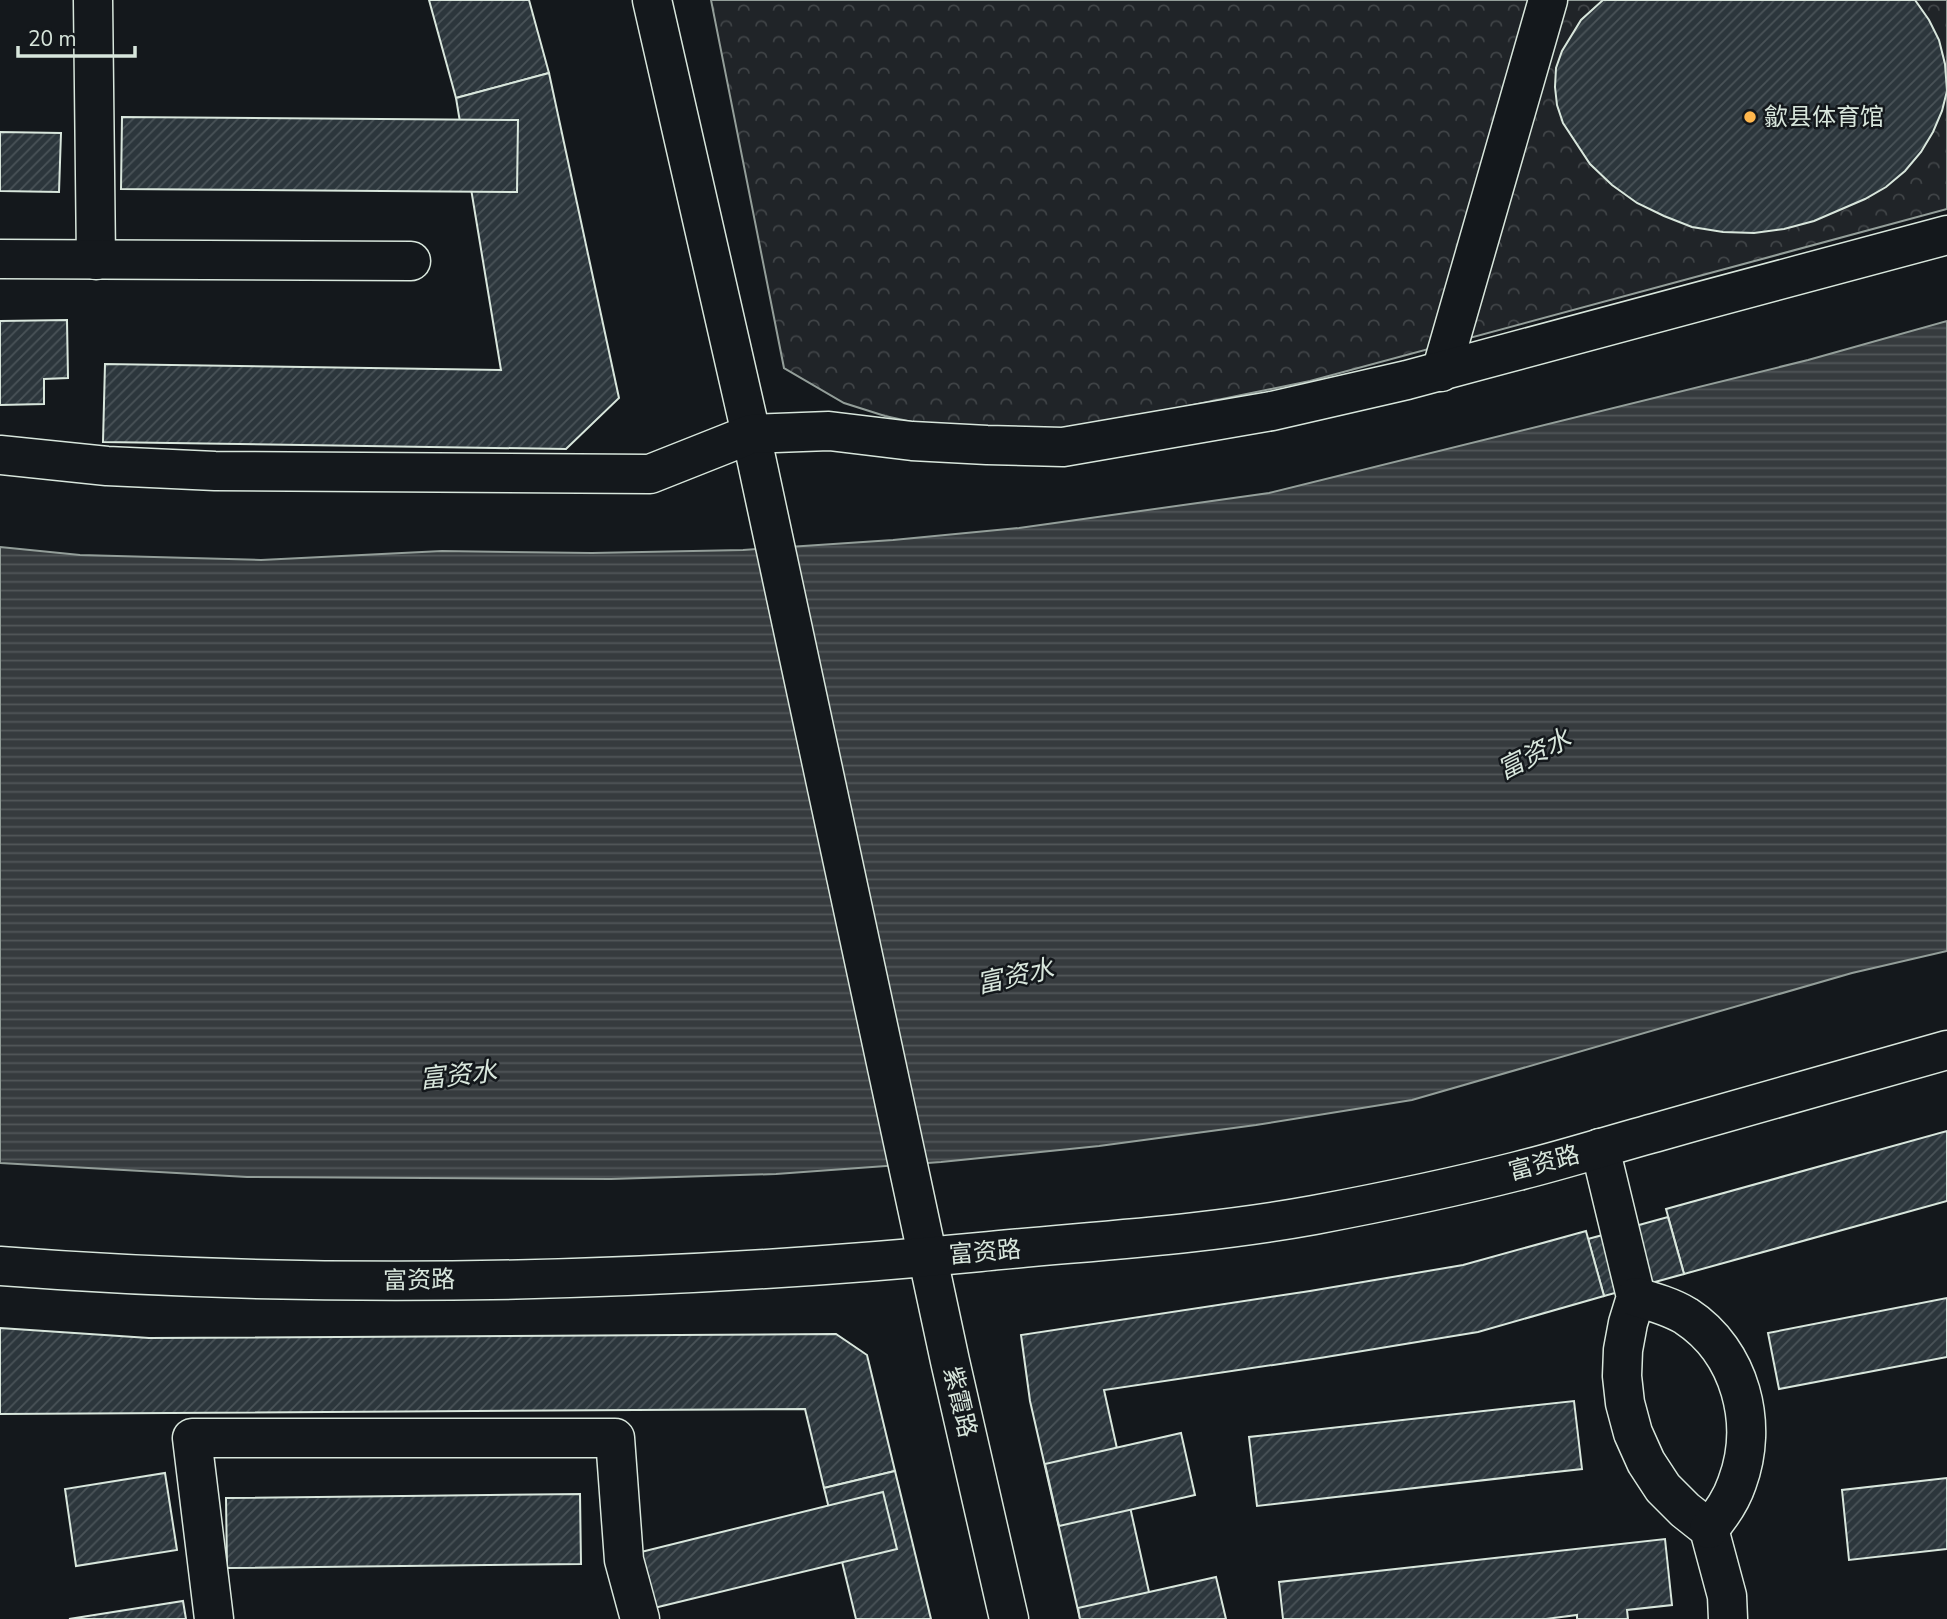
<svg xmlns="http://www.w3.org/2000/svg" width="1947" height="1619" viewBox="0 0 1947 1619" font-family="'Nunito Sans','Noto Sans SC',sans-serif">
<defs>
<pattern id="park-crowns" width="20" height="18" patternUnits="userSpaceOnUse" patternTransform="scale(1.75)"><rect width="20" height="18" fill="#202428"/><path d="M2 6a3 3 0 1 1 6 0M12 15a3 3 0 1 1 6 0" fill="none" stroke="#404447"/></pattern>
<pattern id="water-rules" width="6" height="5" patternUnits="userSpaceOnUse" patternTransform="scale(1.75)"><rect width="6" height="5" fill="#363b3e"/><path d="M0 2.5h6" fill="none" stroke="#525759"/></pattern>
<pattern id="building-hatch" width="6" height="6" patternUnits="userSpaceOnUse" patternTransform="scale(1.75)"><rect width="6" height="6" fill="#2c363c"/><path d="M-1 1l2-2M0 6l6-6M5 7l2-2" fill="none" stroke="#4a5358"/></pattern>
</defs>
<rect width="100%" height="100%" fill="#14181c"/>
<!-- park -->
<polygon fill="url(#park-crowns)" stroke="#939e99" stroke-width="2" points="711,0 1947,0 1947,209 1310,381 1095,425 1053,431 926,425 885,416 844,403 784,368"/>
<!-- water -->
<polygon fill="url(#water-rules)" stroke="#939e99" stroke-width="2" points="1947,321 1947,951 1852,973 1412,1100 1256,1125 1099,1146 941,1162 776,1174 611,1179 247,1177 0,1163 0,547 80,555 261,560 442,551 592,553 743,550 893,540 1019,528 1269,493 1808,360"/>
<!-- building -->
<g fill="url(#building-hatch)" stroke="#d8e6dc" stroke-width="2">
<polygon points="429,0 529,0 549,73 456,98"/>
<polygon points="1603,0 1915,0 1929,20 1939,40 1945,64 1947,91 1942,111 1933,132 1921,152 1905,171 1886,187 1865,199 1814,221 1784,229 1754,233 1723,232 1692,227 1664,216 1637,203 1612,185 1590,164 1563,123 1557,105 1555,87 1556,68 1562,51 1581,20"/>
<polygon points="549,73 619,398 566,449 103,442 105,364 501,370 456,98"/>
<polygon points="122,117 518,120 517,192 121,189"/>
<polygon points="0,132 61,133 59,192 0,191"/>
<polygon points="67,320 68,378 44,379 44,404 0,405 0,321"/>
<polygon points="1947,1131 1947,1201 1684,1274 1666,1209"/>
<polygon points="1668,1217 1684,1274 1604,1296 1588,1239"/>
<polygon points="1586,1231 1604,1296 1478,1332 1320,1358 1104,1390 1155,1619 1080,1619 1030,1401 1021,1335 1310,1291 1463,1265"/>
<polygon points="1947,1298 1947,1357 1779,1389 1768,1333"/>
<polygon points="0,1328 149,1338 836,1334 867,1355 895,1471 824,1488 805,1409 0,1414"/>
<polygon points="1574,1401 1582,1469 1257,1506 1249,1437"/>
<polygon points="1181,1433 1195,1495 1059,1526 1045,1464"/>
<polygon points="895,1471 931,1619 856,1619 824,1488"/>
<polygon points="165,1473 177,1550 76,1566 65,1489"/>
<polygon points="1947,1478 1947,1549 1849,1560 1842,1490"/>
<polygon points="883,1492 897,1549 654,1608 641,1552"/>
<polygon points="580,1494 581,1564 227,1568 226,1498"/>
<polygon points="1665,1539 1672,1605 1627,1610 1628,1619 1577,1619 1577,1615 1546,1619 1283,1619 1279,1582"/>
<polygon points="1216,1577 1226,1619 1080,1619 1078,1608"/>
<polygon points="183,1601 186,1619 69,1619"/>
</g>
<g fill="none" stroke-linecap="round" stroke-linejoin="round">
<defs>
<g id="minor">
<polyline points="93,0 96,260"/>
<polyline points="652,0 751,434 950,1361 1009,1619"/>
<polyline points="0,259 411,261"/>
<polyline points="1441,372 1548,0"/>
<polyline points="0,455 107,466 215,471 650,474 751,434 829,431 912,441 987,445 1063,447 1272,411 1407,380 1947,235"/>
<polyline points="1600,1148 1636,1297 1628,1323 1623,1350 1622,1376 1625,1403 1633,1433 1646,1462 1663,1488 1685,1510 1709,1529 1727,1596 1728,1619"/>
<path d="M0,1266C326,1291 655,1283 980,1252C1091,1241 1204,1235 1314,1215C1383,1202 1451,1188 1518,1171C1566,1159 1613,1144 1661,1131C1756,1104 1852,1077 1947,1050"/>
<path d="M1636,1297C1654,1302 1671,1307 1686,1316C1741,1352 1759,1424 1737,1483C1731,1501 1721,1515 1709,1529"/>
<polyline points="214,1619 192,1438 615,1438 624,1560 640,1619"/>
</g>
</defs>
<!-- minor casing -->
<use href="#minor" stroke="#d8e6dc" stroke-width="41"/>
<!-- minor -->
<use href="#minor" stroke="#14181c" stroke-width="38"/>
</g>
<!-- markers -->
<circle fill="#ffb74d" stroke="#14181c" stroke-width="2.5" cx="1750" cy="117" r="7"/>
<g text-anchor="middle" stroke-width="5" stroke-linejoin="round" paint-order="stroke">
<!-- poi labels -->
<g font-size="24" fill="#d8e6dc" stroke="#14181c" text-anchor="start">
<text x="1764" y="125">歙县体育馆</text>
</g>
<!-- street labels -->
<g font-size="24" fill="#d8e6dc" stroke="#14181c">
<text transform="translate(1544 1163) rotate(-15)" y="8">富资路</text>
<text transform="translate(985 1252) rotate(-5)" y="8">富资路</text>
<text transform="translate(419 1280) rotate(-1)" y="8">富资路</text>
<text transform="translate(960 1402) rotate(77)" y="8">紫霞路</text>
</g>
<!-- water labels -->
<g font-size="26" font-style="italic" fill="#d8e6dc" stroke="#14181c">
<text transform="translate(1534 754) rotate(-27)" y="9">富资水</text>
<text transform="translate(1015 976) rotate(-12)" y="9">富资水</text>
<text transform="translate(458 1075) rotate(-6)" y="9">富资水</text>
</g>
</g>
<!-- scale -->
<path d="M18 46v10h117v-10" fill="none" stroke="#d8e6dc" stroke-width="3.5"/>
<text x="28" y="46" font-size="21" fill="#d8e6dc" stroke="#14181c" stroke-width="5" paint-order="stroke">20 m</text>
</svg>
